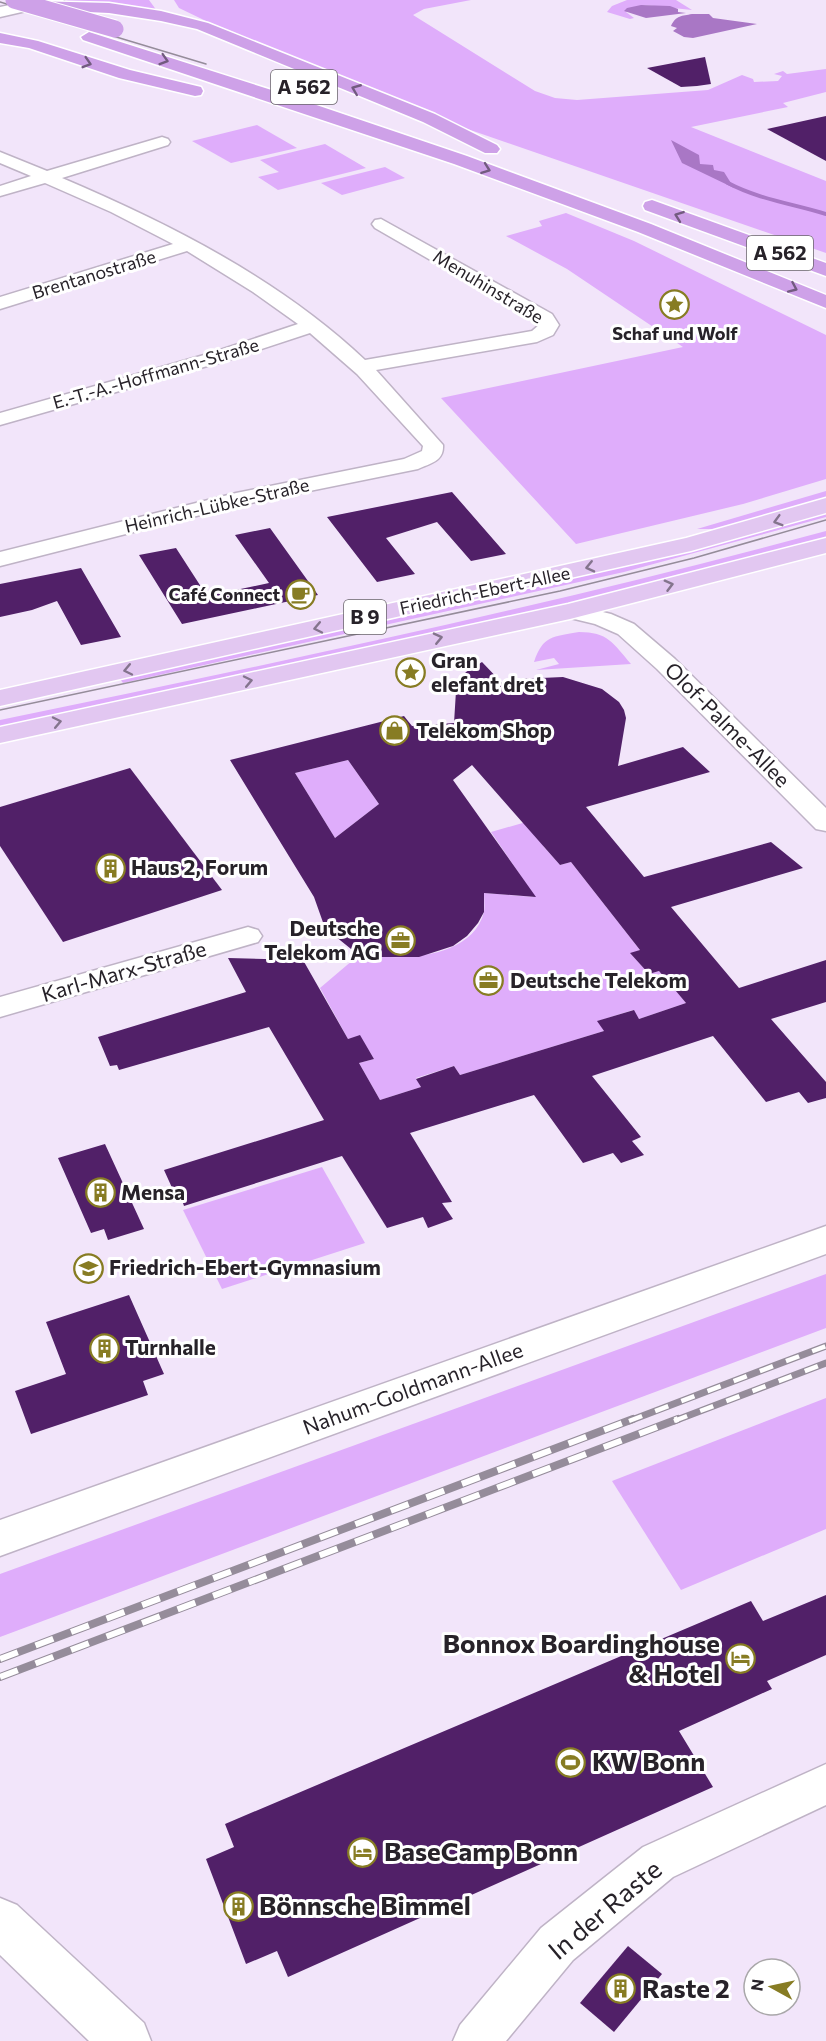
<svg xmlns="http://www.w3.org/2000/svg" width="826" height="2041" viewBox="0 0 826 2041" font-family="Commissioner,sans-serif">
<rect width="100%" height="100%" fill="#f2e5fa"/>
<!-- green -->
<g fill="#dfadfb">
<polygon points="68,0 149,0 157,11 57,3"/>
<polygon points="174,0 471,0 424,9 413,15 535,91 555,98 577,100 708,90 742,75 753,79 754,82 778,81 782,76 774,74 783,71 787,74 826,69 826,92 783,103 788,107 691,127 826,181 826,253 453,124 206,21 179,8"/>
<polygon points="627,0 676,0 692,10 645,5 626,12 634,18 630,19 607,12 612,6"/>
<polygon points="257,125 297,148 231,163 192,141"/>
<polygon points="325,144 366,168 278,190 258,177 279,172 260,160"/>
<polygon points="385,167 405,178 342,195 321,183"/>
<polygon points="566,213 634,241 826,335 826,479 743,504 576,544 441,398 683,347 567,269 506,236 542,226 539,221"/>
<polygon points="826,491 826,500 725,529 697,529"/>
<polygon points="826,512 826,517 624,572 123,683 120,679 619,568 693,550"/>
<path d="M826,531V539C553,612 276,669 0,728V720C276,663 554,605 826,531Z"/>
<path d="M579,632C608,632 613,643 631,664L536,670L559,664L554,658L534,662C543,635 553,637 579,632Z"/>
<polygon points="348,760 379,804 335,838 295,773"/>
<path d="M533,820L544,847L560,865L571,862L640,950L631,954L649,974L659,971L686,1003L639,1019L633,1010L598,1021L604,1031L460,1075L454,1066L416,1078L421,1087L380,1100L359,1063L374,1059L360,1036L348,1039L320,988L360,954C397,961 472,960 484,912C485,906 484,899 484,893L535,897L491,832Z"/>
<polygon points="322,1167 365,1243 222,1289 183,1210"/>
<polygon points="826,1274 826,1328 0,1637 0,1574"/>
<polygon points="826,1398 826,1529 681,1590 612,1481"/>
</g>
<!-- water -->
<g fill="#a977c5">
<polygon points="641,5 670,6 678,9 678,12 686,13 646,18 624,11 627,8"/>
<path d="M692,14H709L713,18L757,24L693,38L684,37L673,31L677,28L671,26C676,15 682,16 692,14Z"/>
<polygon points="671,140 699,155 700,164 713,165 714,170 724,172 734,188 682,163"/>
</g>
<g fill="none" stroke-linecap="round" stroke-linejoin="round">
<!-- stream -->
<path stroke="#a977c5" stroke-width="4" d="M728,183C758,199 793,204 826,214"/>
</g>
<!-- building -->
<g fill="#512068" fill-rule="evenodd">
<polygon points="705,57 711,84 697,86 681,87 647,68"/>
<polygon points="826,116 826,161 767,129"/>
<polygon points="452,492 506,554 471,561 437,522 386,538 415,574 377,582 327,517"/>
<polygon points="270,528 318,595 182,624 139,555 176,548 207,596 269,583 235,535"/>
<polygon points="81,568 121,637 81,645 57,601 32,610 0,617 0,584"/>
<path d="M482,662L503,684L519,679L563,677L602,689L619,702L624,710L626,718L618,766L683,747L710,772L586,807L644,877L771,842L803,868L671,907L739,988L826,960V1002L771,1019L826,1082V1098L808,1103L799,1092L766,1102L713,1036L592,1076L641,1137L632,1141L644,1155L621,1163L613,1153L583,1163L534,1095L410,1133L452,1202L442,1203L453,1219L428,1228L423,1217L387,1228L342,1156L184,1206L182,1200L178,1201L164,1170L324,1120L269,1027L119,1070L117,1065L110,1066L98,1037L246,992L228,958L303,960L348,1039L360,1035L374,1059L359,1063L380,1100L421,1087L416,1079L454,1066L460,1075L604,1031L597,1021L634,1010L639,1019L686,1003L659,971L649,974L630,953L640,950L571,862L560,865L472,765L453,780L536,897L484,893V912L478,923L467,936L453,946L419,957H378L356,953L325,928L314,897L230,760L404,716L412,726L454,723L456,691L460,680L466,672ZM348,760L379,804L335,838L295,773Z"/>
<polygon points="130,768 222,890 63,942 0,846 0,807"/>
<polygon points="105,1144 144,1229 108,1240 104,1229 91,1233 58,1158"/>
<polygon points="129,1295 164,1374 143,1381 148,1395 31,1434 15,1391 66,1374 46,1322"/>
<polygon points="826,1595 826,1655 767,1681 772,1689 679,1731 713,1787 288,1977 277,1951 246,1964 206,1859 234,1847 225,1824 751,1601 763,1621"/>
<polygon points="628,1946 662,1974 614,2032 580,2003"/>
</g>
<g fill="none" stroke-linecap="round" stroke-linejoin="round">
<defs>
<g id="minor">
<path d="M162,137L168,139L170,142L168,145L62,178C170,224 279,279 365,360L532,331L539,325L538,322L375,228L372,224L375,220L381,219L552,314L559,325L553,335L537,342L376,370L443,445C444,461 431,463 418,469L236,506L0,566V552L236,493L404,459L422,451L423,446L357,374L310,333L225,361L0,425V413L211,353L298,324L253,292L187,251L0,309V297L173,244L111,212L45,183L0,196V186L31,176L0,163V152L47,171Z"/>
<polygon points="570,604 611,614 634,624 675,659 826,808 826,831 816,829 657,669 618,634 595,624 562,616 558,611 562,606"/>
<polygon points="248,927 258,930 262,936 258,942 0,1017 0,997"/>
<polygon points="826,1764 826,1805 673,1877 573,1960 506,2041 453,2041 460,2025 541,1928 643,1847"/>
</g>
<g id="secondary">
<polygon points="34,0 64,0 61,3 0,17 0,7"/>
<polygon points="826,1226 826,1254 0,1556 0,1520"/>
<polygon points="0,1898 17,1905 144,2023 151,2041 89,2041 0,1955"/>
</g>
<g id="primary">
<polygon points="826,498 826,513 691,551 0,706 0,690 686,538"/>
<polygon points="826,538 826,553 570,619 0,743 0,727 568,604"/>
</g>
<g id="motorway">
<polygon points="30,1 109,3 161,11 208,23 435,114 497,145 500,149 497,153 485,153 423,122 197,29 161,21 109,13 25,9 22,6"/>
<polygon points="89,32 281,93 467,156 651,224 826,295 826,308 638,232 454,164 83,40 81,37"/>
<polygon points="0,33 38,41 130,70 201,87 203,91 201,95 195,96 119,78 29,48 0,43"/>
<polygon points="652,200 826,263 826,276 645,210 643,206 645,202"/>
</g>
</defs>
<!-- minor casing -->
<use href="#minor" stroke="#bfb3c6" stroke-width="3"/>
<!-- secondary casing -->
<use href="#secondary" stroke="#bfb3c6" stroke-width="3"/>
<!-- primary casing -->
<use href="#primary" stroke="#fff" stroke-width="3"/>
<!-- motorway casing -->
<use href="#motorway" stroke="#fff" stroke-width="3"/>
<!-- minor -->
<use href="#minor" fill="#fff" fill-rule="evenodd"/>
<!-- secondary -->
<use href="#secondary" fill="#fff" fill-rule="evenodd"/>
<!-- primary -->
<use href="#primary" fill="#e2c7f1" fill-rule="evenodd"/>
<!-- motorway -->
<use href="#motorway" fill="#cea1e8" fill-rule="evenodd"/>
<!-- tram -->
<g stroke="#958c9a" stroke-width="1.5">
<polyline points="0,2 206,64"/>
<polyline points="0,710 560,591 694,558 826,520"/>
</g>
<defs>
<g id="rail-far1">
<polyline points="629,1421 826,1346"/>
<polyline points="674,1421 826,1363"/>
</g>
<g id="rail">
<polyline points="0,1659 633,1419"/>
<polyline points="0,1677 678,1419"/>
</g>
</defs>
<!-- rail-far1 casing -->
<use href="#rail-far1" stroke="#958c9a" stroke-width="7"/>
<!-- rail casing -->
<use href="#rail" stroke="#958c9a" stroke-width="8"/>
<!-- rail-far1 -->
<use href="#rail-far1" stroke="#fff" stroke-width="4.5" stroke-dasharray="14" stroke-linecap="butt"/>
<!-- rail -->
<use href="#rail" stroke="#fff" stroke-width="6" stroke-dasharray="19" stroke-linecap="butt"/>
<defs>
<polyline id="motorway-bridge" points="14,0 115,29"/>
</defs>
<!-- motorway-bridge casing -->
<use href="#motorway-bridge" stroke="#fff" stroke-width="19" stroke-linecap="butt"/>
<!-- motorway-bridge -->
<use href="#motorway-bridge" stroke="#cea1e8" stroke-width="17"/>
</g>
<!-- one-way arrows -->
<defs><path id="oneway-chevron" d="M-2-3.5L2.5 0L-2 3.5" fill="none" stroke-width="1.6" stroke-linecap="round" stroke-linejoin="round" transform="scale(1.5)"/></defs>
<g stroke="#725b7f">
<use href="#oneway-chevron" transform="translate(164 60) rotate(17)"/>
<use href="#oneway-chevron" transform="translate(87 63) rotate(17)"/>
<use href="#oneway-chevron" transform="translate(356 89) rotate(-158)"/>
<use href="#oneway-chevron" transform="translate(486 169) rotate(20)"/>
<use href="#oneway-chevron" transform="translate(679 216) rotate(-160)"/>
<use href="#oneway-chevron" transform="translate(793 288) rotate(24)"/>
</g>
<g stroke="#84748d">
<use href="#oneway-chevron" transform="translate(778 521) rotate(164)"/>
<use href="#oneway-chevron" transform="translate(590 567) rotate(167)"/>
<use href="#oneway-chevron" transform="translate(669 585) rotate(-15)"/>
<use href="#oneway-chevron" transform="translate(318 628) rotate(168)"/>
<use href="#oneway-chevron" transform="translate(438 638) rotate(-13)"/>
<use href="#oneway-chevron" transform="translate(128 670) rotate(168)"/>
<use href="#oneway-chevron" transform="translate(248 681) rotate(-12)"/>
<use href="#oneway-chevron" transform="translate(57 722) rotate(-12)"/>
</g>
<!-- icons -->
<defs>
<symbol id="sight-ring" viewBox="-11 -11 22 22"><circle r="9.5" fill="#fff" stroke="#877c23" stroke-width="1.5"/><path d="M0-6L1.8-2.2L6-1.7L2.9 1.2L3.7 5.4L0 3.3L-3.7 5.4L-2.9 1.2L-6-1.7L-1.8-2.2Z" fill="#877c23"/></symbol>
<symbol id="cafe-ring" viewBox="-11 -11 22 22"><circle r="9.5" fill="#fff" stroke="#877c23" stroke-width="1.5"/><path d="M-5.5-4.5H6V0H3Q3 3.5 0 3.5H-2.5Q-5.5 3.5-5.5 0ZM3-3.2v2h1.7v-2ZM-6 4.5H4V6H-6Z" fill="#877c23"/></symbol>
<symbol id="shop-ring" viewBox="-11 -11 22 22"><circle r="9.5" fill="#fff" stroke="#877c23" stroke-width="1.5"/><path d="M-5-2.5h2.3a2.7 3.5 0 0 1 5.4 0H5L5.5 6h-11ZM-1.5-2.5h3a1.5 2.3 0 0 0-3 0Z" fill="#877c23"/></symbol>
<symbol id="building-ring" viewBox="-11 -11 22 22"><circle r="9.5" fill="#fff" stroke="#877c23" stroke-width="1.5"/><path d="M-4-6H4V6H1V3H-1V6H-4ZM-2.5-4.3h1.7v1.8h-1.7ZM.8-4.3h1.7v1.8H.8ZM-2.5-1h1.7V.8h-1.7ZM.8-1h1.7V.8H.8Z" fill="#877c23"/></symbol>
<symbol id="office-ring" viewBox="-11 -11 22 22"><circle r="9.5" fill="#fff" stroke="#877c23" stroke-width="1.5"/><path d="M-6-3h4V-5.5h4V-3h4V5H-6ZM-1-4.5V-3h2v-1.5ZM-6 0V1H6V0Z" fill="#877c23"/></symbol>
<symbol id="school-ring" viewBox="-11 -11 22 22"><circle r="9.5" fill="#fff" stroke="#877c23" stroke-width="1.5"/><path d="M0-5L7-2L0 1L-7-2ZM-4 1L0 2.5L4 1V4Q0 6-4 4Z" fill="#877c23"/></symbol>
<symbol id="hotel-ring" viewBox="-11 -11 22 22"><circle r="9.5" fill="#fff" stroke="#877c23" stroke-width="1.5"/><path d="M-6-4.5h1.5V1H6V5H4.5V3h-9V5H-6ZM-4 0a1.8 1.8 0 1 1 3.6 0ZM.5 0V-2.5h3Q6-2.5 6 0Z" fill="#877c23"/></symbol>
<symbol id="stadium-ring" viewBox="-11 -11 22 22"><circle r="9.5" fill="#fff" stroke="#877c23" stroke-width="1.5"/><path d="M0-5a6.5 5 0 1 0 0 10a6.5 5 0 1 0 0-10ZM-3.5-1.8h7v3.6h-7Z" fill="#877c23"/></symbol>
</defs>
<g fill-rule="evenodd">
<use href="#sight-ring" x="658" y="288" width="33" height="33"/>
<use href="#cafe-ring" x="284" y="578" width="33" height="33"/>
<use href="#sight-ring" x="394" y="656" width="33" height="33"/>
<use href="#shop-ring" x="378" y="714" width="33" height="33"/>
<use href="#building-ring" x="94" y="852" width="33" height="33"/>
<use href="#office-ring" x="384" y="924" width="33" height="33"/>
<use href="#office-ring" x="472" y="964" width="33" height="33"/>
<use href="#building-ring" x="84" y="1176" width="33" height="33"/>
<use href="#school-ring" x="72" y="1252" width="33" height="33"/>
<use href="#building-ring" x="88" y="1332" width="33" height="33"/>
<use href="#hotel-ring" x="724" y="1642" width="33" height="33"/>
<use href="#stadium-ring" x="554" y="1746" width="33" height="33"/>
<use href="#hotel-ring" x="346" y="1836" width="33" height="33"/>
<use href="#building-ring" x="222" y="1890" width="33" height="33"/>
<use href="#building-ring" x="604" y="1972" width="33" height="33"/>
</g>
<g text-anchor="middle" stroke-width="6" stroke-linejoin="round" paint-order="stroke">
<!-- far-street labels -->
<g font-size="18" fill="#272229" stroke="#fff">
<text transform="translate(94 275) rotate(-17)" y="6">Brentanostraße</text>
<text transform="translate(488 287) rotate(31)" y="6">Menuhinstraße</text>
<text transform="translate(156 374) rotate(-16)" y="6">E.-T.-A.-Hoffmann-Straße</text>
<text transform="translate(217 506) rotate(-13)" y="6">Heinrich-Lübke-Straße</text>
<text transform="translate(485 591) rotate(-12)" y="6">Friedrich-Ebert-Allee</text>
</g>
<!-- far-poi labels -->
<g font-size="18" font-weight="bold" fill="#272229" stroke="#fff">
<text x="675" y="340">Schaf und Wolf</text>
<text x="280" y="601" text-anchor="end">Café Connect</text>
</g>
<!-- shield labels -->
<g fill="#fff" stroke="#686469" stroke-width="1.5">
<rect x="271" y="70" width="66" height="34" rx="4.5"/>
<rect x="747" y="236" width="66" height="34" rx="4.5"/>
<rect x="344" y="600" width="42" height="34" rx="4.5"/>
</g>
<g font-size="20" font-weight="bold" fill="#272229">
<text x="304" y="94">A 562</text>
<text x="780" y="260">A 562</text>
<text x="365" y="624">B 9</text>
</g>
<!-- poi labels -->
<g font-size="21" font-weight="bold" fill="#272229" stroke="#fff" text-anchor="start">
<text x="431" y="668">Gran<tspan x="431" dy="24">elefant dret</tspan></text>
<text x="416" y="738">Telekom Shop</text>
<text x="131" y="875">Haus 2, Forum</text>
<text x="380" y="936" text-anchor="end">Deutsche<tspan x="380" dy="24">Telekom AG</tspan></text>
<text x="510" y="988">Deutsche Telekom</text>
<text x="121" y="1200">Mensa</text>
<text x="109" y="1275">Friedrich-Ebert-Gymnasium</text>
<text x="125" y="1355">Turnhalle</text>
</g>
<!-- street labels -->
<g font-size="21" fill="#272229" stroke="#fff">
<text transform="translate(727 725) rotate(45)" y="7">Olof-Palme-Allee</text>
<text transform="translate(124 972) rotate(-16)" y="7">Karl-Marx-Straße</text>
<text transform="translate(413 1389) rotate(-20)" y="7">Nahum-Goldmann-Allee</text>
</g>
<!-- near-poi labels -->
<g font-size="26" font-weight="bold" fill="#272229" stroke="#fff" text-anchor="start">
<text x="720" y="1653" text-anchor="end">Bonnox Boardinghouse<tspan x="720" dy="30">&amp; Hotel</tspan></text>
<text x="592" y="1771">KW Bonn</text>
<text x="384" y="1861">BaseCamp Bonn</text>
<text x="259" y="1915">Bönnsche Bimmel</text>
<text x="642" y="1998">Raste 2</text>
</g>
<!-- near-street labels -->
<g font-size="26" fill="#272229" stroke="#fff">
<text transform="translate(605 1910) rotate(-40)" y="9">In der Raste</text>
</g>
</g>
<!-- north arrow -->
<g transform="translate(772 1987) rotate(278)"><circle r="28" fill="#ffffff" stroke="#a9a7a9" stroke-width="1.5"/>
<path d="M0-4.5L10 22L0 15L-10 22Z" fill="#877c23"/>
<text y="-9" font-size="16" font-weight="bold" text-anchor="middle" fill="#272229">N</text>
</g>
</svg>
